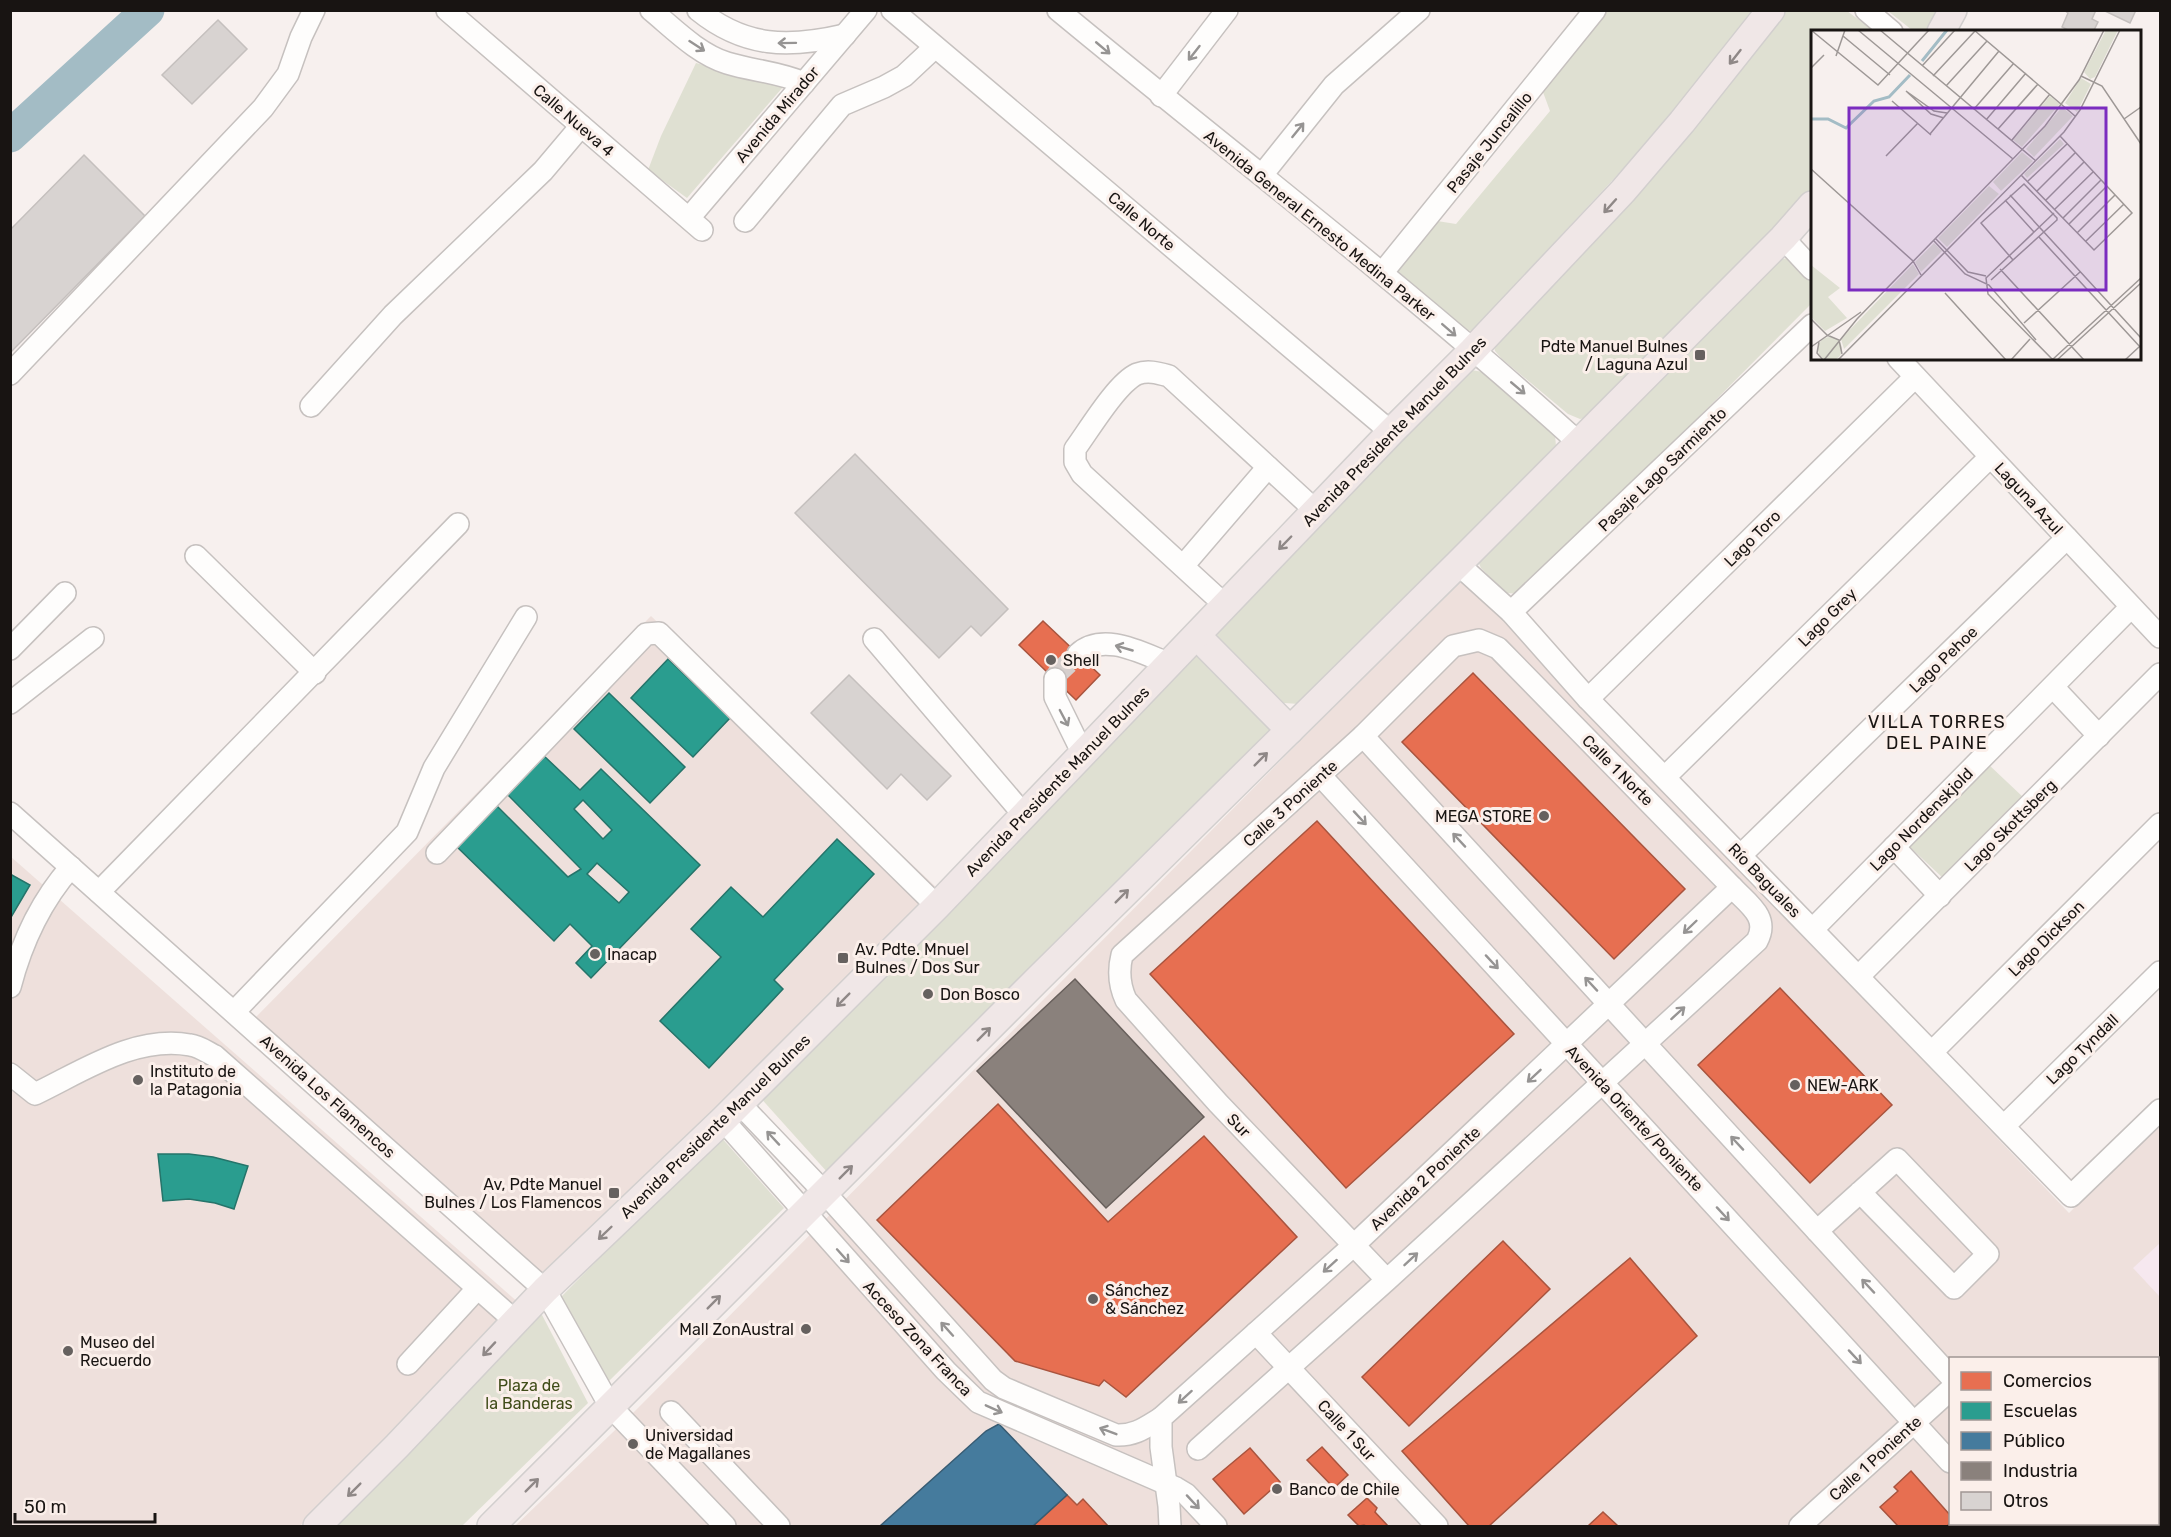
<svg xmlns="http://www.w3.org/2000/svg" width="2171" height="1537" viewBox="0 0 2171 1537" font-family="Rubik,sans-serif">
<rect width="100%" height="100%" fill="#f7f0ee"/>
<!-- built -->
<g fill="#eee0dc" fill-rule="evenodd">
<path d="M1462,578L2069,1213L2160,1123V1526H515L635,1411ZM1950,1358H2158V1524H1950Z"/>
<polygon points="651,616 938,889 545,1275 254,1019"/>
<polygon points="10,856 520,1304 503,1324 300,1526 11,1526"/>
</g>
<!-- industrial -->
<polygon fill="#f6e8ef" points="2160,1243 2160,1297 2133,1268"/>
<!-- green -->
<g fill="#dfe0d2">
<polygon points="1599,11 1755,11 1635,156 1472,331 1463,330 1390,271 1431,220 1456,224 1550,111 1540,84"/>
<polygon points="1783,11 1847,11 1874,31 1812,32 1812,190 1585,418 1580,419 1568,414 1502,359 1495,351 1494,346"/>
<polygon points="1888,11 1940,11 1927,32 1912,30"/>
<polygon points="696,63 783,87 687,198 648,170 661,136"/>
<polygon points="1788,258 1812,278 1812,303 1523,594 1505,593 1481,568 1477,559 1770,261"/>
<polygon points="1471,370 1483,372 1555,434 1556,447 1299,704 1284,703 1221,643 1217,637 1219,625"/>
<polygon points="1195,655 1199,655 1271,727 1270,732 828,1173 757,1094"/>
<polygon points="1988,764 2024,798 1944,879 1910,847"/>
<polygon points="720,1136 784,1208 607,1383 558,1300"/>
<polygon points="541,1313 588,1403 462,1526 329,1526"/>
</g>
<!-- shops -->
<g fill="#e76f51" stroke="#a9543e" stroke-width="1.5">
<polygon points="1043,621 1100,675 1076,700 1019,645"/>
<polygon points="1473,673 1685,889 1614,959 1402,742"/>
<polygon points="1317,821 1514,1034 1346,1188 1150,974"/>
<polygon points="1780,988 1892,1105 1810,1183 1698,1065"/>
<polygon points="998,1104 1108,1222 1204,1136 1297,1237 1126,1397 1104,1380 1099,1386 1015,1361 877,1220"/>
<polygon points="1503,1241 1550,1289 1409,1426 1362,1377"/>
<polygon points="1630,1258 1697,1336 1489,1526 1469,1526 1402,1451"/>
<polygon points="1322,1447 1348,1475 1334,1488 1307,1460"/>
<polygon points="1250,1448 1280,1482 1244,1514 1213,1479"/>
<polygon points="1911,1471 1950,1515 1950,1523 1947,1526 1898,1526 1880,1507 1898,1491 1894,1487"/>
<polygon points="1067,1495 1077,1505 1083,1499 1108,1526 1033,1526"/>
<polygon points="1367,1498 1377,1508 1375,1512 1388,1526 1366,1526 1364,1525 1359,1526 1348,1515"/>
<polygon points="1603,1512 1618,1526 1588,1526"/>
</g>
<!-- schools -->
<g fill="#2a9d8f" stroke="#25746a" stroke-width="1.5" fill-rule="evenodd">
<polygon points="668,659 730,718 693,757 631,698"/>
<polygon points="609,693 685,767 650,803 574,729"/>
<path d="M543,755L580,790L601,769L700,865L591,978L576,963L592,946L570,924L554,941L455,845L495,804L568,877L581,869L506,793ZM583,800L612,830L603,839L574,809ZM597,863L629,892L619,903L587,874Z"/>
<polygon points="837,839 874,874 774,980 783,989 709,1068 660,1021 721,957 691,929 731,887 763,917"/>
<polygon points="10,874 30,885 10,919"/>
<polygon points="158,1154 189,1154 213,1157 248,1166 234,1209 215,1203 189,1199 163,1201"/>
</g>
<!-- public -->
<polygon fill="#457b9d" stroke="#385c73" stroke-width="1.5" points="999,1424 1067,1495 1033,1526 880,1526 986,1431"/>
<!-- industry -->
<polygon fill="#8a817c" stroke="#68605c" stroke-width="1.5" points="1075,979 1204,1117 1106,1208 977,1071"/>
<g fill="none" stroke-linecap="round" stroke-linejoin="round">
<!-- river -->
<polyline stroke="#a3bcc5" stroke-width="33" points="10,136 148,10"/>
</g>
<!-- building -->
<g fill="#d8d3d1" stroke="#c5c0be" stroke-width="1.5">
<polygon points="2064,10 2096,10 2092,19 2098,22 2093,32 2072,32 2062,27 2068,13"/>
<polygon points="2103,10 2136,10 2130,23"/>
<polygon points="218,20 247,49 192,104 162,75"/>
<polygon points="84,155 145,216 10,353 10,230"/>
<polygon points="855,454 1008,609 981,636 971,626 939,658 795,513"/>
<polygon points="849,675 951,776 927,800 901,774 887,789 811,713"/>
</g>
<g fill="none" stroke-linecap="round" stroke-linejoin="round">
<!-- minor-tunnel -->
<polyline stroke="#d6cfcd" stroke-width="21" stroke-dasharray="21 10" stroke-linecap="butt" points="1055,679 1058,673 1078,654"/>
<defs>
<g id="minor">
<polyline points="447,10 702,230"/>
<path d="M651,10C674,29 698,54 727,63C753,71 779,72 804,83"/>
<path d="M698,10C745,48 789,48 845,35"/>
<polyline points="892,10 1391,432"/>
<path d="M1058,10C1232,154 1412,291 1579,443"/>
<polyline points="1866,10 1892,32"/>
<polyline points="1161,96 1227,10"/>
<polyline points="1262,175 1334,85 1419,10"/>
<polyline points="689,218 866,10"/>
<polyline points="745,221 842,105 884,87 904,76 935,47"/>
<polyline points="1783,238 1812,269"/>
<polyline points="1383,272 1595,10"/>
<polyline points="1898,358 2160,637"/>
<polyline points="10,374 263,108 288,74 301,37 314,10"/>
<polyline points="311,406 393,315 543,171 581,126"/>
<polyline points="196,556 315,673"/>
<polyline points="1458,564 1511,612 1588,699 2071,1196 2160,1110"/>
<polyline points="1183,566 1268,467"/>
<path d="M1226,606L1082,474L1075,462V449C1089,430 1117,383 1137,374C1148,370 1158,373 1169,376L1316,511"/>
<polyline points="1511,612 1812,325"/>
<polyline points="874,639 1024,815"/>
<polyline points="10,649 65,593"/>
<path d="M1078,654C1104,631 1143,654 1170,664"/>
<polyline points="1055,679 1055,697 1083,754"/>
<polyline points="2053,687 2099,736"/>
<polyline points="1588,699 1915,377"/>
<polyline points="10,703 93,638"/>
<polyline points="1363,736 1950,1376"/>
<polyline points="1320,775 1950,1462"/>
<polyline points="1665,777 1990,457"/>
<polyline points="10,813 545,1290 610,1406 725,1526"/>
<polyline points="1894,847 1940,896"/>
<polyline points="437,853 646,634 659,633 937,906"/>
<polyline points="1741,855 2067,538"/>
<polyline points="99,892 458,524"/>
<polyline points="1813,929 2131,607"/>
<polyline points="1859,976 2160,674"/>
<path d="M10,987C22,941 40,902 71,867"/>
<polyline points="234,1012 407,832 434,768 526,617"/>
<polyline points="1932,1052 2160,824"/>
<path d="M10,1074L35,1094C83,1071 135,1035 190,1045C199,1046 207,1052 215,1056L515,1321"/>
<path d="M740,1104L825,1193L993,1380L1004,1388L1116,1435C1135,1436 1146,1427 1161,1418"/>
<polyline points="723,1120 946,1371 978,1402 1176,1488 1186,1494 1216,1526"/>
<polyline points="2004,1126 2160,972"/>
<polyline points="1817,1231 1897,1159 1988,1254 1954,1288 1860,1192"/>
<polyline points="1256,1333 1437,1526"/>
<polyline points="408,1364 477,1289"/>
<polyline points="671,1412 779,1526"/>
<path d="M1198,1449L1387,1280L1757,941C1770,917 1748,904 1732,887L1498,648L1479,640L1453,646L1363,736L1122,955C1118,971 1119,985 1126,1000L1218,1103L1387,1280"/>
<polyline points="2008,1524 2011,1526"/>
<polyline points="2089,1524 2092,1526"/>
<polyline points="1170,1526 1169,1506 1161,1447 1161,1418 1354,1245 1732,887"/>
<polyline points="1800,1526 1950,1390"/>
</g>
<g id="major">
<polyline points="1941,32 1953,10"/>
<polyline points="1197,636 1290,730"/>
<polyline points="317,1526 397,1446 545,1290 723,1120 937,906 1391,432 1472,351 1623,191 1682,122 1771,10"/>
<polyline points="491,1526 1039,978 1458,564 1783,238 1812,205"/>
</g>
</defs>
<!-- minor casing -->
<use href="#minor" stroke="#c6c1bf" stroke-width="24"/>
<!-- major casing -->
<use href="#major" stroke="#d2cfce" stroke-width="30"/>
<!-- minor -->
<use href="#minor" stroke="#fefdfc" stroke-width="21"/>
<!-- major -->
<use href="#major" stroke="#f0e7e7" stroke-width="27"/>
</g>
<!-- one-way arrows -->
<defs><path id="oneway-shaft" d="M-6 0H5M1.5-3L5.5 0L1.5 3" fill="none" stroke-width="1.6" stroke-linecap="round" stroke-linejoin="round" transform="scale(1.5)"/></defs>
<g stroke="#969493">
<use href="#oneway-shaft" transform="translate(787 43) rotate(179)"/>
<use href="#oneway-shaft" transform="translate(697 46) rotate(33)"/>
<use href="#oneway-shaft" transform="translate(1103 48) rotate(40)"/>
<use href="#oneway-shaft" transform="translate(1194 53) rotate(128)"/>
<use href="#oneway-shaft" transform="translate(1298 130) rotate(-51)"/>
<use href="#oneway-shaft" transform="translate(1449 330) rotate(41)"/>
<use href="#oneway-shaft" transform="translate(1518 388) rotate(40)"/>
<use href="#oneway-shaft" transform="translate(1124 648) rotate(-164)"/>
<use href="#oneway-shaft" transform="translate(1064 718) rotate(62)"/>
<use href="#oneway-shaft" transform="translate(1360 818) rotate(47)"/>
<use href="#oneway-shaft" transform="translate(1459 840) rotate(-133)"/>
<use href="#oneway-shaft" transform="translate(1690 927) rotate(136)"/>
<use href="#oneway-shaft" transform="translate(1492 962) rotate(47)"/>
<use href="#oneway-shaft" transform="translate(1591 984) rotate(-133)"/>
<use href="#oneway-shaft" transform="translate(1678 1013) rotate(-42)"/>
<use href="#oneway-shaft" transform="translate(1534 1076) rotate(137)"/>
<use href="#oneway-shaft" transform="translate(773 1138) rotate(-133)"/>
<use href="#oneway-shaft" transform="translate(1737 1143) rotate(-133)"/>
<use href="#oneway-shaft" transform="translate(1723 1214) rotate(47)"/>
<use href="#oneway-shaft" transform="translate(843 1256) rotate(48)"/>
<use href="#oneway-shaft" transform="translate(1411 1259) rotate(-43)"/>
<use href="#oneway-shaft" transform="translate(1330 1266) rotate(138)"/>
<use href="#oneway-shaft" transform="translate(1868 1286) rotate(-133)"/>
<use href="#oneway-shaft" transform="translate(947 1329) rotate(-132)"/>
<use href="#oneway-shaft" transform="translate(1855 1357) rotate(47)"/>
<use href="#oneway-shaft" transform="translate(1185 1397) rotate(138)"/>
<use href="#oneway-shaft" transform="translate(994 1409) rotate(24)"/>
<use href="#oneway-shaft" transform="translate(1108 1431) rotate(-159)"/>
<use href="#oneway-shaft" transform="translate(1193 1502) rotate(47)"/>
</g>
<g stroke="#8f8887">
<use href="#oneway-shaft" transform="translate(1735 57) rotate(128)"/>
<use href="#oneway-shaft" transform="translate(1610 206) rotate(132)"/>
<use href="#oneway-shaft" transform="translate(1285 543) rotate(134)"/>
<use href="#oneway-shaft" transform="translate(1261 759) rotate(-45)"/>
<use href="#oneway-shaft" transform="translate(1122 896) rotate(-45)"/>
<use href="#oneway-shaft" transform="translate(843 1000) rotate(135)"/>
<use href="#oneway-shaft" transform="translate(984 1034) rotate(-45)"/>
<use href="#oneway-shaft" transform="translate(846 1172) rotate(-45)"/>
<use href="#oneway-shaft" transform="translate(605 1233) rotate(136)"/>
<use href="#oneway-shaft" transform="translate(714 1302) rotate(-45)"/>
<use href="#oneway-shaft" transform="translate(489 1349) rotate(133)"/>
<use href="#oneway-shaft" transform="translate(532 1485) rotate(-45)"/>
<use href="#oneway-shaft" transform="translate(354 1490) rotate(135)"/>
</g>
<!-- markers -->
<g fill="#66615f" stroke="#fbefea" stroke-width="2">
<rect x="1694" y="349" width="12" height="12" rx="3"/>
<circle cx="1051" cy="660" r="6"/>
<circle cx="1544" cy="816" r="6"/>
<circle cx="595" cy="954" r="6"/>
<rect x="837" y="952" width="12" height="12" rx="3"/>
<circle cx="928" cy="994" r="6"/>
<circle cx="138" cy="1080" r="6"/>
<circle cx="1795" cy="1085" r="6"/>
<rect x="608" y="1187" width="12" height="12" rx="3"/>
<circle cx="1093" cy="1299" r="6"/>
<circle cx="806" cy="1329" r="6"/>
<circle cx="68" cy="1351" r="6"/>
<circle cx="633" cy="1444" r="6"/>
<circle cx="1277" cy="1489" r="6"/>
</g>
<g text-anchor="middle" stroke-width="6" stroke-linejoin="round" paint-order="stroke">
<!-- street labels -->
<g font-size="16" fill="#181412" stroke="#fbefea">
<text transform="translate(777 114) rotate(-50)" y="6">Avenida Mirador</text>
<text transform="translate(574 120) rotate(41)" y="6">Calle Nueva 4</text>
<text transform="translate(1489 142) rotate(-51)" y="6">Pasaje Juncalillo</text>
<text transform="translate(1142 221) rotate(40)" y="6">Calle Norte</text>
<text transform="translate(1320 225) rotate(39)" y="6">Avenida General Ernesto Medina Parker</text>
<text transform="translate(1394 431) rotate(-46)" y="6">Avenida Presidente Manuel Bulnes</text>
<text transform="translate(1662 469) rotate(-44)" y="6">Pasaje Lago Sarmiento</text>
<text transform="translate(2029 498) rotate(47)" y="6">Laguna Azul</text>
<text transform="translate(1752 538) rotate(-45)" y="6">Lago Toro</text>
<text transform="translate(1827 617) rotate(-45)" y="6">Lago Grey</text>
<text transform="translate(1943 659) rotate(-44)" y="6">Lago Pehoe</text>
<text transform="translate(1618 770) rotate(45)" y="6">Calle 1 Norte</text>
<text transform="translate(1057 781) rotate(-46)" y="6">Avenida Presidente Manuel Bulnes</text>
<text transform="translate(1290 803) rotate(-42)" y="6">Calle 3 Poniente</text>
<text transform="translate(1921 819) rotate(-45)" y="6">Lago Nordenskjold</text>
<text transform="translate(2010 825) rotate(-45)" y="6">Lago Skottsberg</text>
<text transform="translate(1765 880) rotate(46)" y="6">Río Baguales</text>
<text transform="translate(2046 938) rotate(-45)" y="6">Lago Dickson</text>
<text transform="translate(2082 1049) rotate(-44)" y="6">Lago Tyndall</text>
<text transform="translate(328 1096) rotate(42)" y="6">Avenida Los Flamencos</text>
<text transform="translate(1635 1118) rotate(47)" y="6">Avenida Oriente/Poniente</text>
<text transform="translate(1239 1125) rotate(46)" y="6">Sur</text>
<text transform="translate(715 1126) rotate(-44)" y="6">Avenida Presidente Manuel Bulnes</text>
<text transform="translate(1425 1178) rotate(-43)" y="6">Avenida 2 Poniente</text>
<text transform="translate(918 1338) rotate(47)" y="6">Acceso Zona Franca</text>
<text transform="translate(1347 1430) rotate(47)" y="6">Calle 1 Sur</text>
<text transform="translate(1875 1458) rotate(-42)" y="6">Calle 1 Poniente</text>
</g>
<!-- poi labels -->
<g font-size="16" fill="#181412" stroke="#fbefea" text-anchor="start">
<text x="1688" y="352" text-anchor="end">Pdte Manuel Bulnes<tspan x="1688" dy="18">/ Laguna Azul</tspan></text>
<text x="1063" y="666">Shell</text>
<text x="1532" y="822" text-anchor="end">MEGA STORE</text>
<text x="855" y="955">Av. Pdte. Mnuel<tspan x="855" dy="18">Bulnes / Dos Sur</tspan></text>
<text x="607" y="960">Inacap</text>
<text x="940" y="1000">Don Bosco</text>
<text x="150" y="1077">Instituto de<tspan x="150" dy="18">la Patagonia</tspan></text>
<text x="1807" y="1091">NEW-ARK</text>
<text x="602" y="1190" text-anchor="end">Av, Pdte Manuel<tspan x="602" dy="18">Bulnes / Los Flamencos</tspan></text>
<text x="1105" y="1296">Sánchez<tspan x="1105" dy="18">&amp; Sánchez</tspan></text>
<text x="794" y="1335" text-anchor="end">Mall ZonAustral</text>
<text x="80" y="1348">Museo del<tspan x="80" dy="18">Recuerdo</tspan></text>
<text x="645" y="1441">Universidad<tspan x="645" dy="18">de Magallanes</tspan></text>
<text x="1289" y="1495">Banco de Chile</text>
</g>
<!-- park labels -->
<g font-size="16" fill="#404d19" stroke="#fbefea">
<text x="529" y="1391">Plaza de<tspan x="529" dy="18">la Banderas</tspan></text>
</g>
<!-- neighbourhood labels -->
<g font-size="18" letter-spacing="1.5" fill="#181412" stroke="#fbefea">
<text x="1937" y="728">VILLA TORRES<tspan x="1937" dy="21">DEL PAINE</tspan></text>
</g>
</g>
<!-- overview -->
<g transform="translate(1811 30)">
<rect width="330" height="330" fill="#f7f0ee"/>
<path d="M295,0H307L284,47L279,49L273,42ZM270,48L280,54L266,82L254,73ZM239,66L249,74L211,117L202,110ZM251,77L262,86L223,127L215,119ZM249,109L253,114L216,148L213,144ZM211,122L222,131L190,161L182,152ZM178,156L188,164L136,217L127,208ZM123,213L131,221L110,242L104,232ZM102,234L108,244L33,319L30,309ZM0,235L29,258L17,267L36,288L14,301L0,287ZM7 319a12 12 0 1 1 24 0a12 12 0 1 1-24 0Z" fill="#dfe0d2"/>
<path fill="none" stroke="#a3bcc5" stroke-width="3" d="M111,31L136,0M0,89H17L35,98L63,71L78,67L99,45"/>
<path fill="none" stroke="#9e9896" stroke-width="1.5" d="M0,0L67,55L118,0M47,0L202,129M69,0L225,131M163,0L264,86M32,6L79,45M25,26L34,0M111,36L144,0M0,38L13,25M122,46L164,1M270,46L291,56L330,114M135,56L176,11M95,61L123,81L136,83M95,61L120,84L133,88M81,71L120,105M163,79L203,33M313,89L330,77M175,90L215,43M187,99L227,54M119,104L188,21M201,110L239,64M75,126L107,93M0,139L102,231L110,245M210,145L283,220L321,183L249,106M217,151L256,114M226,161L264,123M199,165L330,308M194,170L223,202M235,170L273,132M244,179L282,142M252,188L290,150M258,194L296,156M266,203L304,165M228,207L330,318M125,209L157,242L175,246M123,211L154,244L178,255L225,310M275,211L313,174M189,239L273,330M180,250L246,190V188L213,154L170,193L202,230M134,263L195,330M0,289L16,305M213,293L269,242M16,305L28,310L31,324M8,312L6,323L12,330M0,317L50,282M13,330L46,289L234,96L268,50L293,0M27,330L253,102L269,80L309,0M200,330L219,309M241,330L330,248M242,330L177,264L175,248L243,183M246,330L330,253M314,330L328,317"/>
<path fill="#7b2cbf" fill-opacity="0.15" stroke="#7b2cbf" stroke-width="3" d="M38,78H295V260H38Z"/>
<rect width="330" height="330" fill="none" stroke="#181412" stroke-width="3"/>
</g>
<!-- border -->
<rect width="2171" height="1537" fill="none" stroke="#181412" stroke-width="24"/>
<!-- legend -->
<rect x="1949" y="1357" width="210" height="168" fill="#fbefea" stroke="#a09794" stroke-width="1.5"/>
<rect x="1961" y="1372" width="30" height="18" fill="#e76f51" stroke="#a09794" stroke-width="1.5"/>
<text x="2003" y="1387" font-size="18" fill="#181412">Comercios</text>
<rect x="1961" y="1402" width="30" height="18" fill="#2a9d8f" stroke="#a09794" stroke-width="1.5"/>
<text x="2003" y="1417" font-size="18" fill="#181412">Escuelas</text>
<rect x="1961" y="1432" width="30" height="18" fill="#457b9d" stroke="#a09794" stroke-width="1.5"/>
<text x="2003" y="1447" font-size="18" fill="#181412">Público</text>
<rect x="1961" y="1462" width="30" height="18" fill="#8a817c" stroke="#a09794" stroke-width="1.5"/>
<text x="2003" y="1477" font-size="18" fill="#181412">Industria</text>
<rect x="1961" y="1492" width="30" height="18" fill="#d8d3d1" stroke="#a09794" stroke-width="1.5"/>
<text x="2003" y="1507" font-size="18" fill="#181412">Otros</text>
<!-- scale -->
<path d="M15 1513v9h140v-9" fill="none" stroke="#181412" stroke-width="3"/>
<text x="24" y="1513" font-size="18" fill="#181412" stroke="#fbefea" stroke-width="4.5" paint-order="stroke">50 m</text>
</svg>
